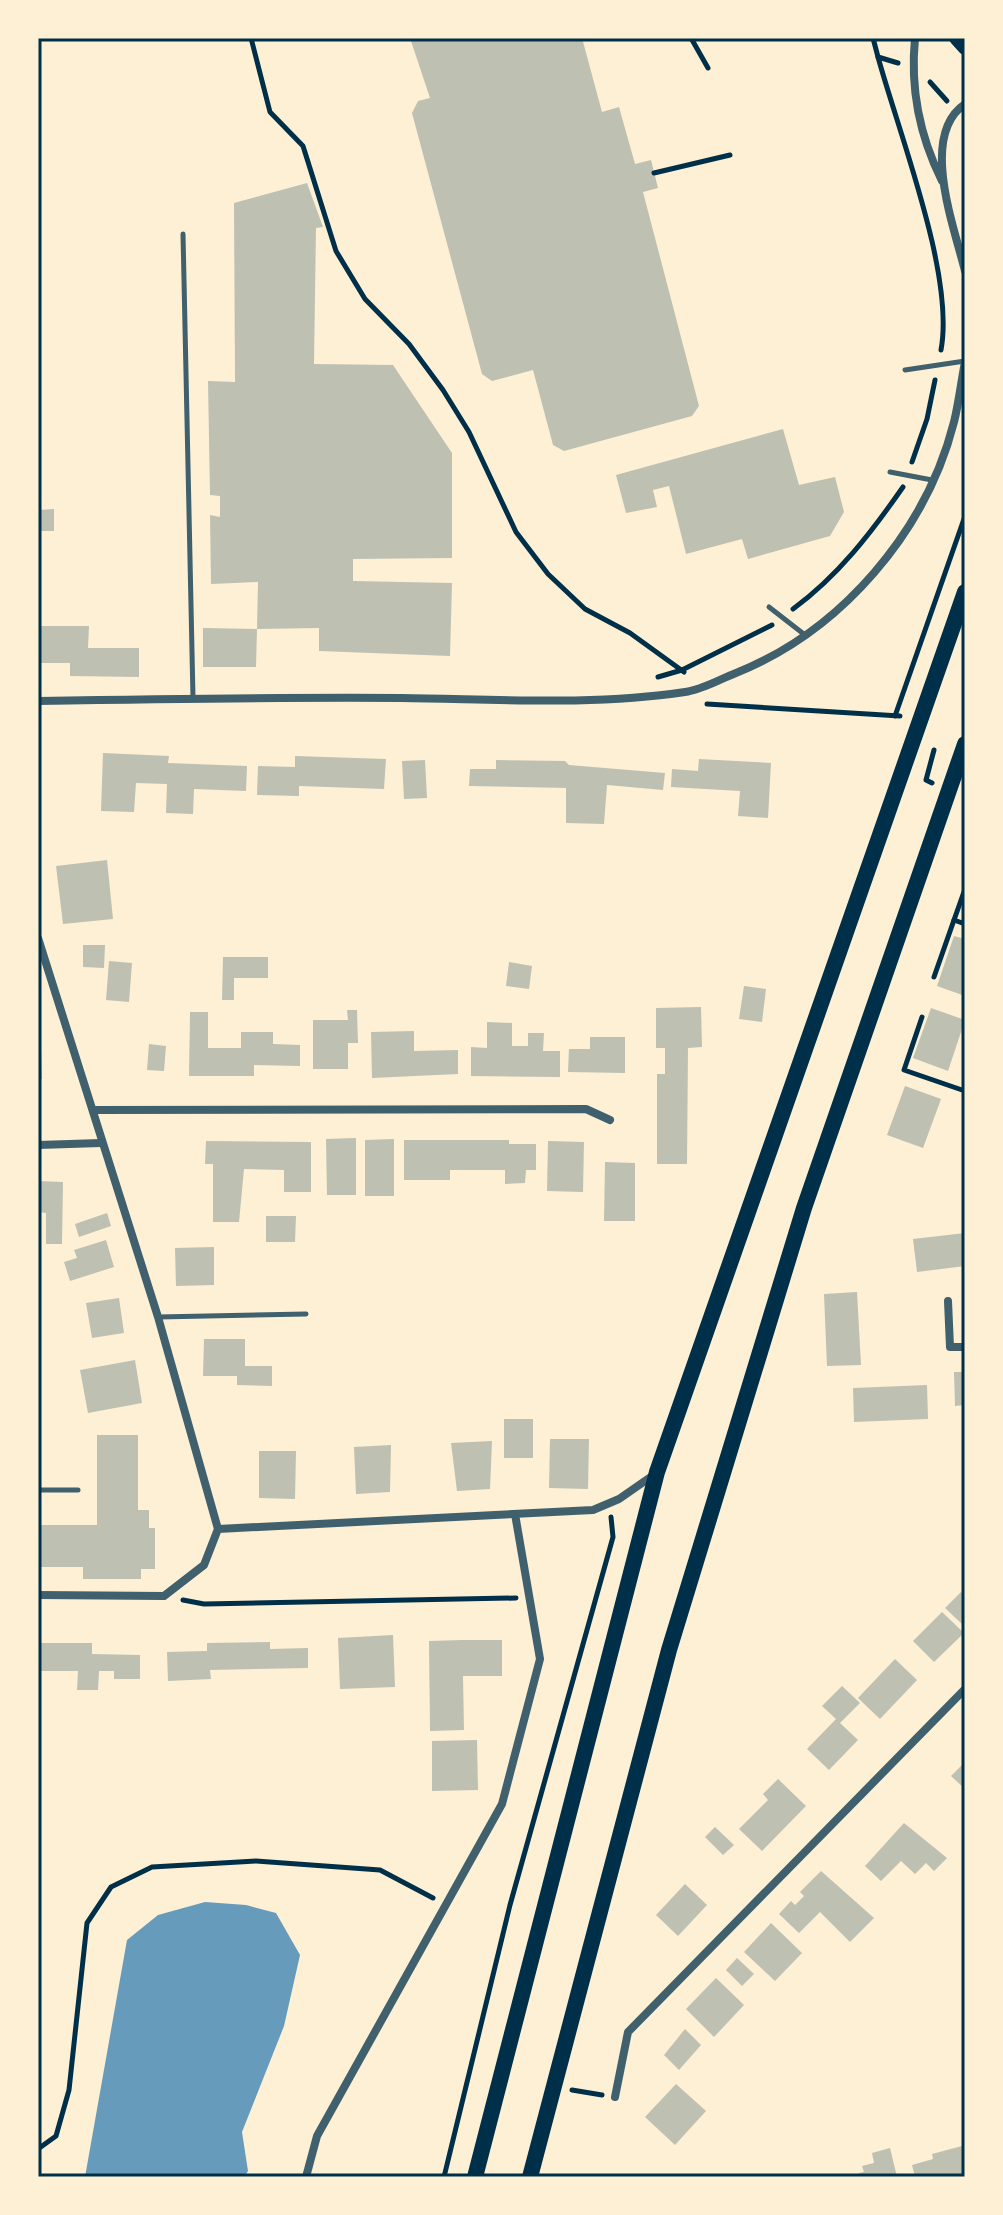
<svg xmlns="http://www.w3.org/2000/svg" width="1003" height="2215" viewBox="0 0 1003 2215" font-family="Roboto,sans-serif">
<rect width="100%" height="100%" fill="#fdf0d5"/>
<!-- water -->
<polygon fill="#669bbc" points="205,1902 246,1905 276,1913 300,1955 284,2026 242,2132 248,2171 244,2177 85,2177 127,1940 158,1915"/>
<!-- building -->
<g fill="#bec0b2">
<polygon points="410,38 582,38 602,112 619,107 635,164 651,160 658,188 643,192 699,406 692,416 564,451 553,445 533,370 492,381 482,374 412,113 418,101 430,98"/>
<polygon points="307,183 323,227 316,228 314,364 393,365 452,453 452,558 353,559 353,581 452,583 450,656 319,651 319,628 257,629 258,582 211,584 210,515 220,517 220,496 210,495 208,381 235,382 234,203"/>
<polygon points="783,429 799,485 835,477 844,512 830,536 748,559 742,539 686,554 669,486 653,490 657,507 626,513 616,475"/>
<polygon points="54,509 54,531 39,531 39,510"/>
<polygon points="38,626 89,626 88,648 139,648 139,677 70,676 70,663 38,663"/>
<polygon points="203,628 257,629 256,667 203,667"/>
<polygon points="103,753 169,756 168,763 247,766 246,791 194,789 193,814 166,813 167,784 136,783 134,812 101,811"/>
<polygon points="295,756 386,759 384,789 299,786 299,796 257,795 258,766 295,767"/>
<polygon points="699,759 771,763 768,818 738,816 740,791 671,787 672,769 698,771"/>
<polygon points="425,760 427,798 404,799 402,761"/>
<polygon points="496,760 565,761 569,765 665,773 663,790 607,785 604,824 566,823 566,788 469,786 470,769 496,769"/>
<polygon points="107,860 113,919 63,924 56,866"/>
<polygon points="954,936 965,939 965,996 937,986"/>
<polygon points="83,945 105,945 104,968 83,967"/>
<polygon points="223,957 268,957 268,978 234,978 234,1000 222,1000"/>
<polygon points="109,961 132,963 129,1002 106,1000"/>
<polygon points="509,962 532,966 529,989 506,986"/>
<polygon points="744,986 766,989 762,1022 739,1019"/>
<polygon points="701,1007 702,1047 688,1048 687,1164 657,1164 657,1074 665,1074 665,1048 656,1048 656,1008"/>
<polygon points="931,1008 965,1020 948,1071 913,1058"/>
<polygon points="347,1010 357,1010 358,1043 348,1043 348,1069 313,1069 313,1020 348,1020"/>
<polygon points="190,1012 208,1012 208,1048 241,1048 241,1032 273,1032 273,1044 300,1045 300,1066 254,1065 254,1076 189,1076"/>
<polygon points="487,1022 512,1023 512,1046 528,1046 528,1033 544,1033 543,1051 560,1051 560,1077 471,1076 471,1047 487,1048"/>
<polygon points="414,1031 414,1051 458,1050 458,1074 372,1078 371,1032"/>
<polygon points="590,1037 625,1037 625,1073 568,1072 569,1049 590,1049"/>
<polygon points="149,1044 166,1046 164,1071 147,1070"/>
<polygon points="38,1049 41,1049 42,1079 38,1079"/>
<polygon points="905,1086 941,1099 923,1148 887,1135"/>
<polygon points="356,1138 356,1195 327,1195 326,1139"/>
<polygon points="394,1139 394,1196 365,1196 365,1140"/>
<polygon points="404,1140 509,1140 509,1144 536,1144 536,1170 526,1170 525,1183 505,1184 505,1170 450,1170 450,1180 404,1180"/>
<polygon points="206,1141 311,1142 311,1192 284,1192 284,1170 244,1169 239,1222 213,1222 213,1164 205,1164"/>
<polygon points="548,1141 584,1142 583,1192 547,1191"/>
<polygon points="605,1162 635,1163 635,1221 604,1221"/>
<polygon points="38,1181 63,1182 62,1244 46,1244 46,1213 38,1212"/>
<polygon points="107,1213 111,1226 79,1237 75,1224"/>
<polygon points="266,1216 296,1216 295,1242 266,1242"/>
<polygon points="965,1233 965,1266 917,1272 913,1239"/>
<polygon points="106,1240 114,1267 70,1281 64,1262 77,1258 74,1250"/>
<polygon points="214,1247 214,1285 176,1286 175,1248"/>
<polygon points="857,1292 861,1365 827,1366 824,1294"/>
<polygon points="119,1298 124,1333 92,1338 86,1303"/>
<polygon points="204,1339 245,1339 245,1366 272,1366 272,1386 237,1385 237,1376 203,1376"/>
<polygon points="135,1360 142,1403 88,1413 80,1370"/>
<polygon points="954,1372 965,1372 965,1405 955,1406"/>
<polygon points="927,1385 928,1419 854,1422 853,1388"/>
<rect x="504" y="1419" width="29" height="39"/>
<polygon points="97,1435 138,1435 138,1510 149,1510 149,1528 155,1528 155,1569 141,1569 141,1579 83,1579 83,1567 38,1567 38,1525 97,1525"/>
<polygon points="550,1439 589,1439 588,1489 549,1488"/>
<polygon points="492,1441 490,1489 457,1491 451,1443"/>
<polygon points="391,1445 390,1492 356,1494 354,1447"/>
<polygon points="259,1451 296,1451 295,1499 259,1498"/>
<polygon points="961,1592 965,1596 962,1624 945,1608"/>
<polygon points="942,1612 964,1633 934,1662 913,1641"/>
<polygon points="393,1635 395,1687 340,1689 338,1638"/>
<polygon points="463,1640 502,1640 502,1676 463,1676 464,1730 430,1731 429,1641"/>
<polygon points="270,1642 270,1649 308,1648 308,1668 210,1670 211,1679 168,1681 167,1652 207,1651 207,1643"/>
<polygon points="38,1643 92,1643 92,1654 140,1655 140,1679 114,1679 114,1671 99,1671 98,1690 77,1690 78,1671 38,1671"/>
<polygon points="895,1659 917,1680 880,1719 858,1698"/>
<polygon points="842,1686 860,1703 840,1723 858,1740 829,1770 807,1749 836,1719 822,1706"/>
<polygon points="477,1740 478,1790 432,1791 432,1741"/>
<polygon points="965,1762 965,1789 951,1776"/>
<polygon points="778,1779 806,1806 762,1851 739,1829 768,1800 763,1794"/>
<polygon points="904,1823 947,1858 934,1871 926,1863 915,1874 901,1861 881,1881 865,1866"/>
<polygon points="715,1827 734,1845 723,1855 705,1837"/>
<polygon points="821,1871 874,1918 850,1942 820,1912 799,1933 779,1914 791,1901 795,1905 804,1896 800,1892"/>
<polygon points="685,1884 707,1905 678,1936 656,1915"/>
<polygon points="771,1923 802,1953 775,1981 744,1952"/>
<polygon points="737,1958 754,1974 742,1986 726,1970"/>
<polygon points="716,1978 744,2005 714,2037 686,2009"/>
<polygon points="685,2029 701,2045 679,2070 664,2055"/>
<polygon points="676,2084 706,2111 675,2145 645,2117"/>
<polygon points="962,2146 965,2177 915,2177 912,2165 933,2159 932,2154"/>
<polygon points="890,2148 897,2177 860,2177 859,2173 864,2172 862,2166 874,2163 872,2153"/>
</g>
<g fill="none" stroke-linecap="round" stroke-linejoin="round">
<!-- path -->
<g stroke="#003049" stroke-width="5">
<polyline points="251,38 270,112 303,146 336,251 365,299 409,344 443,390 469,432 516,532 548,574 585,609 630,633 684,672"/>
<polyline points="691,38 708,68"/>
<polyline points="873,38 878,57"/>
<path d="M898,63L878,57C899,134 955,275 941,350"/>
<polyline points="930,82 947,101"/>
<polyline points="654,173 730,155"/>
<polyline points="912,462 927,419 935,380"/>
<path d="M793,609C838,576 871,533 903,487"/>
<polyline points="658,677 682,670 772,625"/>
<polyline points="707,704 900,716"/>
<polyline points="895,716 965,516"/>
<polyline points="932,783 926,780 934,750"/>
<polyline points="965,889 954,920 965,924"/>
<polyline points="934,977 954,920"/>
<polyline points="922,1017 904,1070 965,1091"/>
<polyline points="183,1600 204,1604 516,1598"/>
<polyline points="572,2090 602,2095"/>
<polyline points="38,2149 56,2136 69,2090 87,1923 111,1887 152,1867 256,1861 380,1870 433,1898"/>
<polyline points="444,2177 510,1905 613,1537 611,1517"/>
</g>
<!-- service -->
<g stroke="#3f606c" stroke-width="5">
<polyline points="183,234 193,698"/>
<polyline points="905,370 965,361"/>
<polyline points="890,472 932,480"/>
<polyline points="769,607 805,635"/>
<polyline points="158,1317 306,1314"/>
<polyline points="38,1490 78,1490"/>
</g>
<!-- minor -->
<g stroke="#3f606c" stroke-width="8">
<path d="M915,38C910,89 919,135 942,181"/>
<path d="M965,104C919,135 954,226 965,271"/>
<path d="M38,701C159,699 280,697 401,698C495,699 592,706 685,692C702,690 720,679 736,673C841,631 926,532 954,422C959,402 961,382 965,362"/>
<polyline points="38,938 158,1317 218,1529"/>
<polyline points="93,1110 586,1109 610,1120"/>
<polyline points="38,1145 101,1143"/>
<polyline points="948,1301 950,1347 965,1347"/>
<polyline points="38,1595 164,1596 204,1565 218,1529 593,1510 619,1499 655,1474"/>
<polyline points="615,2097 628,2032 965,1689"/>
<polyline points="306,2177 317,2136 502,1804 540,1659 515,1514"/>
</g>
<!-- secondary -->
<polyline stroke="#003049" stroke-width="14" points="956,38 965,48"/>
<!-- primary -->
<g stroke="#003049" stroke-width="16">
<polyline points="475,2177 657,1472 965,592"/>
<polyline points="530,2177 669,1650 804,1208 965,744"/>
</g>
</g>
<!-- border -->
<rect width="1003" height="2215" fill="none" stroke="#fdf0d5" stroke-width="80"/>
<rect x="40" y="40" width="923" height="2135" fill="none" stroke="#003049" stroke-width="3"/>
</svg>
